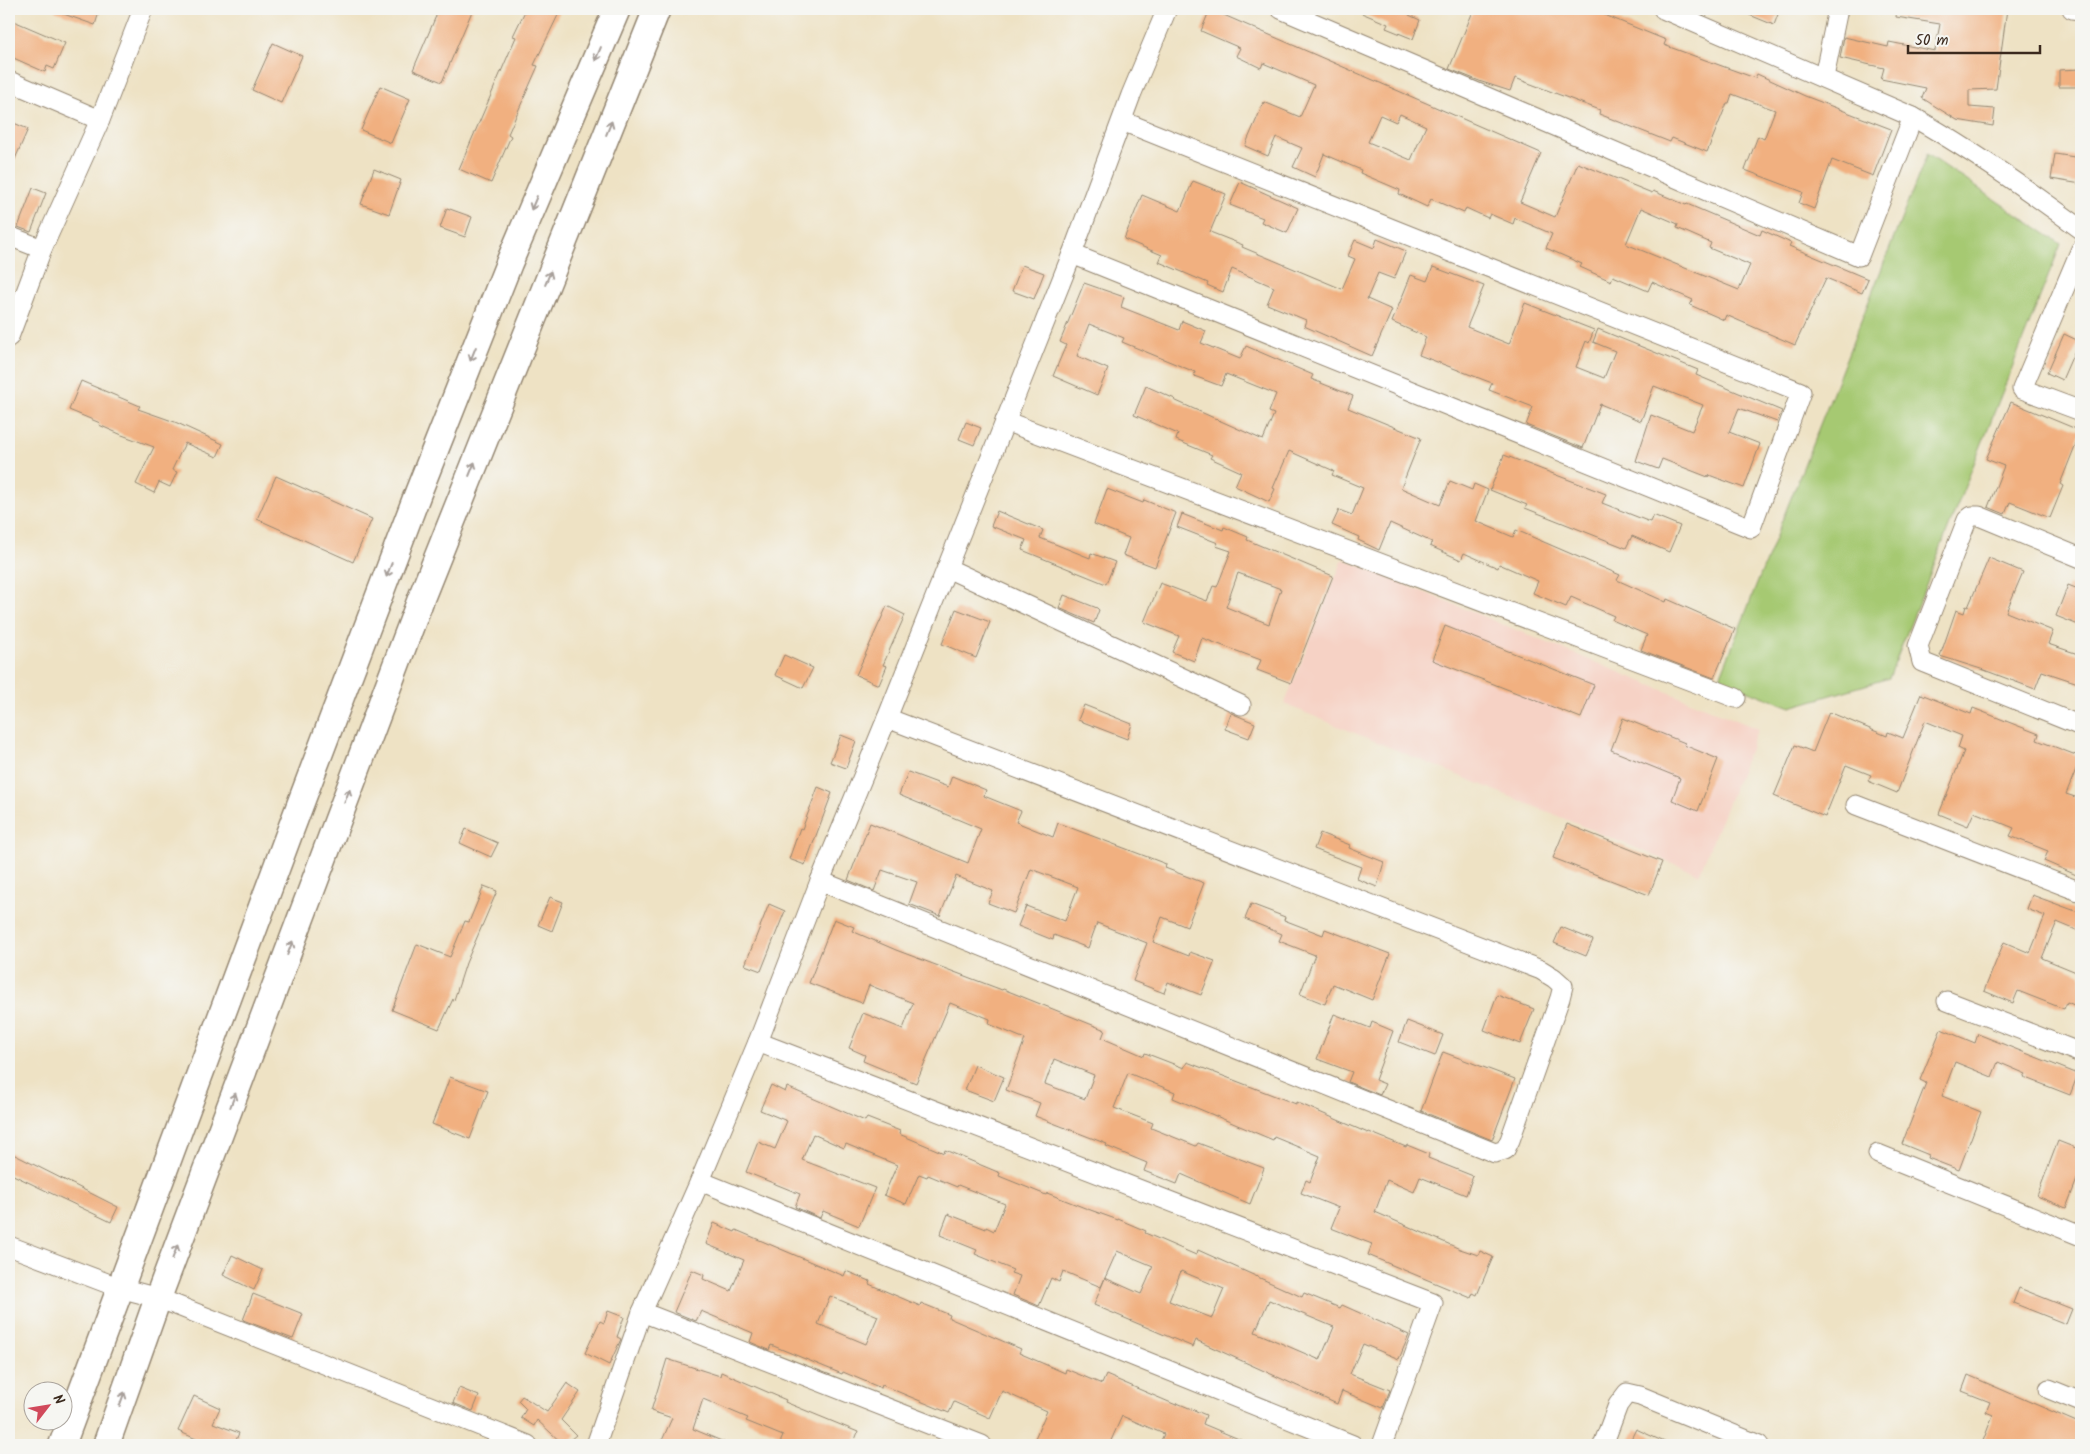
<svg xmlns="http://www.w3.org/2000/svg" width="2090" height="1454" viewBox="0 0 2090 1454" font-family="Kalam,sans-serif">
<rect width="100%" height="100%" fill="#f6f6f2"/>
<filter id="ink" filterUnits="userSpaceOnUse"><feTurbulence type="fractalNoise" baseFrequency=".02" numOctaves="2"/><feDisplacementMap in="SourceGraphic" scale="10" xChannelSelector="R" yChannelSelector="G"/><feConvolveMatrix kernelMatrix="1 2 1 2 8 2 1 2 1" color-interpolation-filters="sRGB"/></filter>
<filter id="wash" filterUnits="userSpaceOnUse"><feTurbulence type="fractalNoise" baseFrequency=".0096" numOctaves="4" result="noise"/><feDisplacementMap in="SourceGraphic" scale="20" xChannelSelector="R" yChannelSelector="G"/><feGaussianBlur stdDeviation="1.12" result="paint"/><feColorMatrix in="noise" values="0 0 0 0 0 0 0 0 0 0 0 0 0 0 0 0 0 1.4 0 .05"/><feComposite in="paint" operator="in"/></filter>
<g filter="url(#wash)">
<rect width="100%" height="100%" fill="#eee2c4"/>
<!-- built -->
<polygon fill="#f6d2c5" points="1343,559 1758,729 1699,874 1284,704"/>
<!-- green -->
<polygon fill="#a6c972" stroke="#707a48" points="1927,154 2061,244 1889,678 1791,707 1719,680"/>
<g id="blocks">
<!-- building -->
<g fill="#f1b080" fill-rule="evenodd">
<polygon points="55,9 100,9 95,25 55,11"/>
<polygon points="439,9 473,9 442,82 413,70"/>
<polygon points="526,9 561,9 534,65 538,66 508,134 511,136 491,183 459,169 516,37 513,36"/>
<path d="M1210,9L1541,153L1520,202L1555,217L1578,163L1652,193L1653,191L1686,205L1687,204L1760,235L1762,230L1791,243L1789,246L1868,279L1862,293L1826,278L1795,345L1726,315L1724,320L1690,305L1693,300L1652,282L1648,291L1613,276L1611,281L1580,267L1582,264L1546,248L1552,234L1515,218L1513,224L1490,214L1488,218L1466,208L1464,213L1431,199L1427,207L1399,194L1400,190L1360,173L1361,170L1324,154L1315,177L1293,167L1302,148L1276,137L1268,156L1245,146L1264,102L1300,117L1314,85L1263,63L1261,68L1236,56L1240,48L1201,31ZM1400,114L1426,126L1411,160L1368,142L1380,115L1396,122ZM1641,208L1678,224L1677,228L1711,243L1709,248L1750,265L1739,290L1626,244Z"/>
<polygon points="1352,9 1411,9 1409,15 1420,20 1413,39 1386,28 1388,24"/>
<polygon points="1474,9 1590,9 1666,40 1664,45 1755,78 1757,74 1805,96 1891,129 1873,176 1832,160 1814,209 1799,203 1803,192 1745,170 1758,136 1764,139 1775,110 1732,94 1729,103 1727,103 1707,152 1672,138 1670,142 1599,114 1600,110 1515,78 1510,91 1482,82 1449,69"/>
<polygon points="1735,9 1780,9 1774,25"/>
<polygon points="1897,9 2007,9 1996,89 1969,90 1969,107 1995,109 1993,126 1957,120 1922,98 1926,88 1881,79 1884,68 1840,58 1844,37 1888,47 1889,42 1935,51 1940,24 1896,17"/>
<polygon points="9,19 65,43 54,69 47,66 45,72 9,56"/>
<polygon points="273,43 302,56 281,103 252,90"/>
<polygon points="2081,69 2081,87 2059,87 2059,70"/>
<polygon points="380,86 410,99 391,143 361,130"/>
<polygon points="9,121 28,129 9,173"/>
<polygon points="2055,154 2081,158 2081,184 2051,179"/>
<polygon points="374,169 401,180 389,214 361,204"/>
<polygon points="1193,181 1226,194 1210,232 1243,245 1242,247 1342,289 1355,259 1348,256 1355,240 1374,248 1377,239 1406,251 1394,279 1378,273 1367,299 1392,310 1372,356 1304,326 1306,320 1267,304 1274,287 1232,269 1223,292 1207,285 1208,283 1159,262 1162,255 1124,239 1142,195 1180,211"/>
<polygon points="1240,182 1298,208 1287,233 1261,222 1263,218 1230,205"/>
<polygon points="33,188 46,193 31,232 18,227"/>
<polygon points="447,208 472,217 465,237 440,228"/>
<polygon points="1022,265 1044,273 1034,299 1012,291"/>
<polygon points="1433,267 1484,286 1467,327 1509,344 1525,303 1594,330 1589,343 1586,341 1576,367 1604,378 1615,351 1593,342 1598,329 1698,370 1696,375 1782,411 1777,422 1739,408 1729,432 1760,444 1744,488 1709,475 1708,477 1662,459 1658,469 1636,461 1651,415 1692,431 1703,405 1654,386 1641,421 1600,404 1583,448 1526,425 1533,407 1489,390 1492,383 1419,355 1426,337 1392,322 1411,275 1427,281"/>
<polygon points="1084,283 1124,297 1121,307 1179,330 1182,321 1206,331 1201,343 1240,359 1246,346 1313,375 1311,379 1353,396 1348,408 1421,438 1401,488 1440,505 1450,481 1472,490 1474,484 1488,490 1476,521 1513,537 1516,530 1620,575 1617,580 1666,602 1667,599 1735,629 1714,678 1641,650 1647,635 1612,620 1614,616 1571,597 1566,607 1533,593 1538,581 1499,564 1498,568 1464,553 1461,560 1430,546 1432,542 1390,523 1379,550 1358,540 1359,537 1332,525 1339,510 1352,515 1363,488 1332,475 1334,471 1289,451 1273,488 1275,489 1269,502 1235,486 1241,472 1210,458 1212,455 1176,440 1178,434 1134,415 1146,386 1175,399 1174,400 1263,440 1274,414 1269,412 1276,394 1226,374 1221,386 1194,376 1195,372 1122,342 1124,338 1089,324 1077,356 1108,369 1097,395 1053,376 1066,345 1060,342"/>
<polygon points="2064,334 2079,341 2062,380 2047,373"/>
<polygon points="81,381 140,406 138,409 175,422 223,444 217,457 185,443 172,470 177,472 170,487 159,482 154,493 136,484 154,447 122,435 99,425 100,423 69,410"/>
<polygon points="2011,402 2081,431 2060,484 2063,486 2050,518 2010,502 2005,514 1988,507 2004,466 1986,459"/>
<polygon points="966,422 981,428 974,445 959,439"/>
<polygon points="1504,455 1606,494 1602,503 1650,522 1653,515 1680,526 1669,552 1632,536 1626,548 1525,508 1527,505 1490,490"/>
<polygon points="276,476 372,519 353,562 257,519"/>
<polygon points="1107,489 1143,503 1144,500 1176,513 1155,567 1123,555 1129,538 1094,524"/>
<polygon points="997,511 1043,530 1040,538 1090,558 1091,553 1115,562 1106,584 1022,550 1026,540 991,526"/>
<path d="M1182,514L1223,530L1224,527L1248,537L1247,540L1333,576L1291,683L1257,670L1261,660L1202,638L1194,661L1172,652L1179,636L1144,622L1160,583L1207,601L1213,586L1217,587L1231,551L1216,546L1218,543L1177,527ZM1238,573L1281,589L1269,624L1226,607Z"/>
<polygon points="1989,558 2023,572 2006,612 2053,631 2048,644 2081,655 2081,684 2042,671 2035,689 1984,670 1940,656 1956,610 1964,613 1966,606 1968,607"/>
<polygon points="2068,585 2081,590 2081,626 2056,616"/>
<polygon points="1064,595 1097,608 1099,610 1094,623 1059,608"/>
<polygon points="887,606 905,615 883,665 887,666 879,685 856,675"/>
<polygon points="956,609 990,622 976,658 942,644"/>
<polygon points="1445,626 1594,685 1581,718 1432,660"/>
<polygon points="784,655 813,668 803,688 775,675"/>
<polygon points="1921,694 1971,714 1973,708 2021,727 2039,734 2037,740 2081,757 2066,794 2081,799 2081,877 2044,861 2048,851 2010,836 2014,828 1974,812 1968,826 1939,814 1964,751 1958,748 1962,736 1925,721 1897,793 1868,781 1871,775 1846,765 1825,817 1774,796 1795,745 1813,752 1829,712 1887,736 1888,732 1903,738"/>
<polygon points="1084,705 1132,724 1127,739 1078,720"/>
<polygon points="1231,713 1255,723 1249,738 1225,729"/>
<polygon points="1623,718 1685,743 1684,745 1718,759 1698,811 1672,800 1680,778 1611,750"/>
<polygon points="841,735 856,741 846,768 830,762"/>
<polygon points="908,772 948,787 952,776 986,790 984,796 1021,811 1016,822 1053,837 1058,823 1166,864 1165,868 1204,883 1187,927 1162,917 1153,942 1189,956 1190,952 1215,961 1201,995 1168,982 1164,993 1133,981 1147,943 1097,923 1088,948 1054,935 1053,940 1018,926 1026,906 1065,921 1078,887 1031,869 1014,913 988,903 993,891 956,876 940,916 909,904 917,882 882,870 874,891 848,880 870,823 968,863 981,829 899,795"/>
<polygon points="818,787 832,793 805,865 789,859 800,828 802,829"/>
<polygon points="1567,824 1662,862 1649,895 1553,858"/>
<polygon points="466,829 498,843 491,857 460,843"/>
<polygon points="1320,833 1350,845 1349,848 1384,862 1377,887 1357,879 1361,867 1314,849"/>
<polygon points="484,886 497,891 466,963 454,1000 453,999 439,1029 392,1010 417,944 450,957 465,921 469,922"/>
<polygon points="2032,895 2081,913 2081,932 2057,922 2042,958 2081,974 2081,1008 2067,1002 2064,1009 2018,991 2013,1003 1984,991 2004,942 2030,953 2045,916 2027,909"/>
<polygon points="550,897 563,902 552,931 538,925"/>
<polygon points="769,904 785,911 761,971 745,965"/>
<polygon points="1251,904 1285,917 1284,920 1323,935 1325,929 1390,954 1372,1000 1333,984 1325,1004 1300,994 1315,955 1279,941 1282,934 1245,919"/>
<path d="M834,919L854,927L852,931L896,950L1002,990L1003,989L1105,1030L1102,1038L1144,1056L1145,1053L1184,1068L1187,1062L1257,1089L1296,1104V1102L1368,1133L1369,1132L1406,1147L1407,1145L1429,1154L1428,1158L1473,1176L1466,1195L1420,1177L1414,1192L1387,1180L1375,1212L1460,1249L1478,1255L1480,1251L1493,1257L1477,1295L1473,1293L1471,1298L1368,1255L1372,1244L1331,1228L1339,1208L1301,1193L1306,1180L1310,1182L1320,1156L1274,1137L1273,1140L1173,1098L1175,1092L1128,1073L1114,1108L1153,1123L1151,1128L1196,1146L1198,1143L1264,1168L1250,1204L1181,1174L1177,1184L1144,1171L1147,1163L1106,1146L1107,1144L1035,1116L1040,1103L1006,1090L1025,1039L989,1024L990,1019L950,1003L916,1083L863,1061L865,1055L849,1048L863,1013L903,1029L913,1003L869,985L862,1003L809,983ZM1054,1059L1094,1075L1085,1099L1045,1084Z"/>
<polygon points="1561,927 1593,940 1586,956 1554,943"/>
<polygon points="1497,995 1534,1009 1520,1044 1484,1030"/>
<polygon points="1334,1014 1370,1028 1372,1022 1393,1031 1375,1080 1385,1084 1380,1095 1348,1082 1352,1072 1317,1059"/>
<polygon points="1407,1021 1443,1035 1435,1056 1399,1042"/>
<polygon points="1941,1029 1975,1043 1978,1034 2078,1074 2070,1095 2024,1077 2026,1074 1998,1062 1992,1077 1955,1062 1942,1096 1981,1112 1959,1170 1928,1158 1929,1155 1902,1144 1926,1083 1920,1080"/>
<polygon points="1443,1052 1515,1079 1492,1140 1421,1111"/>
<polygon points="975,1065 1004,1077 994,1101 965,1090"/>
<polygon points="450,1077 488,1091 470,1139 432,1124"/>
<path d="M771,1085L785,1092L787,1087L865,1121L867,1118L900,1131L899,1134L944,1153L945,1150L1000,1173L999,1176L1046,1195L1047,1193L1085,1208L1118,1220V1219L1146,1231L1145,1233L1196,1255L1198,1250L1302,1297L1304,1293L1340,1308L1342,1305L1409,1335L1399,1359L1363,1344L1350,1374L1390,1390L1383,1408L1342,1391L1337,1404L1196,1340L1193,1347L1094,1305L1105,1278L1141,1294L1147,1281L1153,1266L1117,1251L1101,1287L1063,1271L1059,1282L1051,1278L1039,1306L1013,1295L1020,1276L1011,1273L1013,1270L975,1254L977,1250L940,1235L948,1214L986,1229V1227L994,1231L1005,1204L958,1185L957,1187L928,1175L927,1177L919,1174L906,1204L884,1195L897,1165L846,1144L844,1148L813,1134L802,1160L875,1188L859,1226L823,1211L820,1218L795,1207L800,1194L746,1172L758,1142L775,1149L787,1121L760,1110ZM1181,1271L1224,1289L1212,1318L1169,1301ZM1269,1300L1334,1327L1320,1360L1255,1332Z"/>
<polygon points="2058,1141 2081,1150 2081,1169 2066,1208 2037,1196"/>
<polygon points="9,1152 118,1207 111,1222 9,1173"/>
<path d="M714,1223L735,1232L736,1230L844,1276L846,1271L870,1281L869,1284L920,1306L921,1303L950,1315L949,1318L1021,1349L1019,1353L1065,1373L1066,1369L1102,1384L1106,1375L1176,1405L1177,1403L1206,1415L1203,1424L1253,1445H1159L1164,1434L1122,1416L1109,1445H1032L1047,1411L1002,1391L990,1418L954,1402L949,1413L882,1385L881,1388L843,1372L842,1374L771,1345L769,1350L750,1342L753,1333L701,1311L696,1321L674,1312L692,1270L704,1275L703,1279L731,1291L744,1260L706,1244ZM830,1296L878,1316L866,1344L818,1324Z"/>
<polygon points="232,1255 263,1270 254,1290 223,1275"/>
<polygon points="2019,1288 2072,1309 2066,1324 2013,1303"/>
<polygon points="253,1294 303,1314 293,1339 243,1320"/>
<polygon points="608,1311 624,1317 617,1337 621,1339 609,1365 585,1353 600,1321 604,1323"/>
<polygon points="667,1359 720,1376 721,1372 786,1400 785,1402 858,1432 853,1445 779,1445 783,1436 746,1421 748,1418 703,1399 693,1429 731,1445 660,1445 672,1418 651,1411"/>
<polygon points="1968,1375 2081,1424 2081,1445 1993,1445 1983,1441 1993,1415 1986,1412 1990,1402 1962,1391"/>
<polygon points="567,1383 580,1392 561,1420 576,1435 564,1445 537,1420 534,1426 521,1418 526,1409 518,1401 522,1396 547,1412"/>
<polygon points="459,1388 479,1396 473,1411 453,1403"/>
<polygon points="194,1396 220,1408 213,1423 239,1433 234,1445 210,1445 178,1431"/>
<polygon points="1636,1429 1671,1445 1628,1445"/>
</g>
</g>
</g>
<g filter="url(#ink)">
<use href="#blocks" fill-opacity="0" stroke="#948671" stroke-width="1"/>
<g fill="none" stroke-linecap="round" stroke-linejoin="round">
<defs>
<g id="minor">
<polyline points="1281,9 1859,256 1913,117"/>
<path d="M1663,9L1913,117C1972,150 2027,189 2081,229"/>
<polyline points="2072,9 2081,10"/>
<polyline points="1824,77 1838,9"/>
<polyline points="9,81 100,120"/>
<polyline points="9,236 42,249"/>
<polyline points="2081,249 2022,389 2081,411"/>
<polyline points="1072,254 1751,528 1801,392 1122,121"/>
<polyline points="9,337 42,249 100,120 143,9"/>
<polyline points="1005,421 1736,698"/>
<polyline points="2081,558 1979,516 1972,516 1967,520 1918,646 1922,662 2081,726"/>
<polyline points="947,568 1241,705"/>
<polyline points="1856,805 2081,892"/>
<polyline points="820,881 1495,1153 1505,1150 1510,1140 1560,998 1563,986 1554,978 1541,970 887,718"/>
<polyline points="1947,1001 2081,1053"/>
<polyline points="758,1042 1433,1303 1382,1445"/>
<polyline points="1878,1154 2081,1236"/>
<polyline points="700,1181 1353,1445"/>
<polyline points="9,1246 120,1288 158,1298 528,1445"/>
<polyline points="642,1312 982,1445"/>
<polyline points="2049,1389 2081,1402"/>
<polyline points="596,1445 642,1312 700,1181 758,1042 820,881 887,718 1072,254 1131,95 1167,9"/>
<polyline points="1603,1445 1618,1405 1627,1393 1640,1396 1759,1445"/>
</g>
<g id="secondary">
<polyline points="62,1445 289,834 418,493 509,263 617,9"/>
<polyline points="106,1445 158,1298 422,596 657,9"/>
</g>
</defs>
<!-- minor casing -->
<use href="#minor" stroke="#948671" stroke-width="21"/>
<!-- secondary casing -->
<use href="#secondary" stroke="#948671" stroke-width="29"/>
<!-- minor -->
<use href="#minor" stroke="#fff" stroke-width="19"/>
<!-- secondary -->
<use href="#secondary" stroke="#fff" stroke-width="26"/>
</g>
<!-- one-way arrows -->
<defs><path id="oneway-shaft" d="M-6 0H5M1.5-3L5.5 0L1.5 3" fill="none" stroke-width="1.6" stroke-linecap="round" stroke-linejoin="round" transform="scale(1.25)"/></defs>
<g stroke="#a79f9a">
<use href="#oneway-shaft" transform="translate(598 54) rotate(113)"/>
<use href="#oneway-shaft" transform="translate(609 128) rotate(-68)"/>
<use href="#oneway-shaft" transform="translate(534 203) rotate(113)"/>
<use href="#oneway-shaft" transform="translate(548 278) rotate(-68)"/>
<use href="#oneway-shaft" transform="translate(473 354) rotate(112)"/>
<use href="#oneway-shaft" transform="translate(472 469) rotate(-68)"/>
<use href="#oneway-shaft" transform="translate(389 570) rotate(111)"/>
<use href="#oneway-shaft" transform="translate(347 796) rotate(-69)"/>
<use href="#oneway-shaft" transform="translate(290 948) rotate(-69)"/>
<use href="#oneway-shaft" transform="translate(233 1100) rotate(-69)"/>
<use href="#oneway-shaft" transform="translate(175 1252) rotate(-69)"/>
<use href="#oneway-shaft" transform="translate(122 1399) rotate(-70)"/>
</g>
</g>
<!-- margin -->
<rect width="2090" height="1454" fill="none" stroke="#f6f6f2" stroke-width="30"/>
<!-- north arrow -->
<g transform="translate(48 1406) rotate(59)"><circle r="24" fill="#f6f6f2" stroke="#aba49d"/>
<path d="M0-4L9 19L0 12L-9 19Z" fill="#d1495b"/>
<text y="-8" font-size="14" font-weight="bold" text-anchor="middle" fill="#3b2a1e">N</text>
</g>
<!-- scale -->
<path d="M1908 45v8h132v-8" fill="none" stroke="#3b2a1e" stroke-width="2.5"/>
<text x="1915" y="45" font-size="15" fill="#3b2a1e" stroke="#f6f6f2" stroke-width="4" paint-order="stroke">50 m</text>
</svg>
